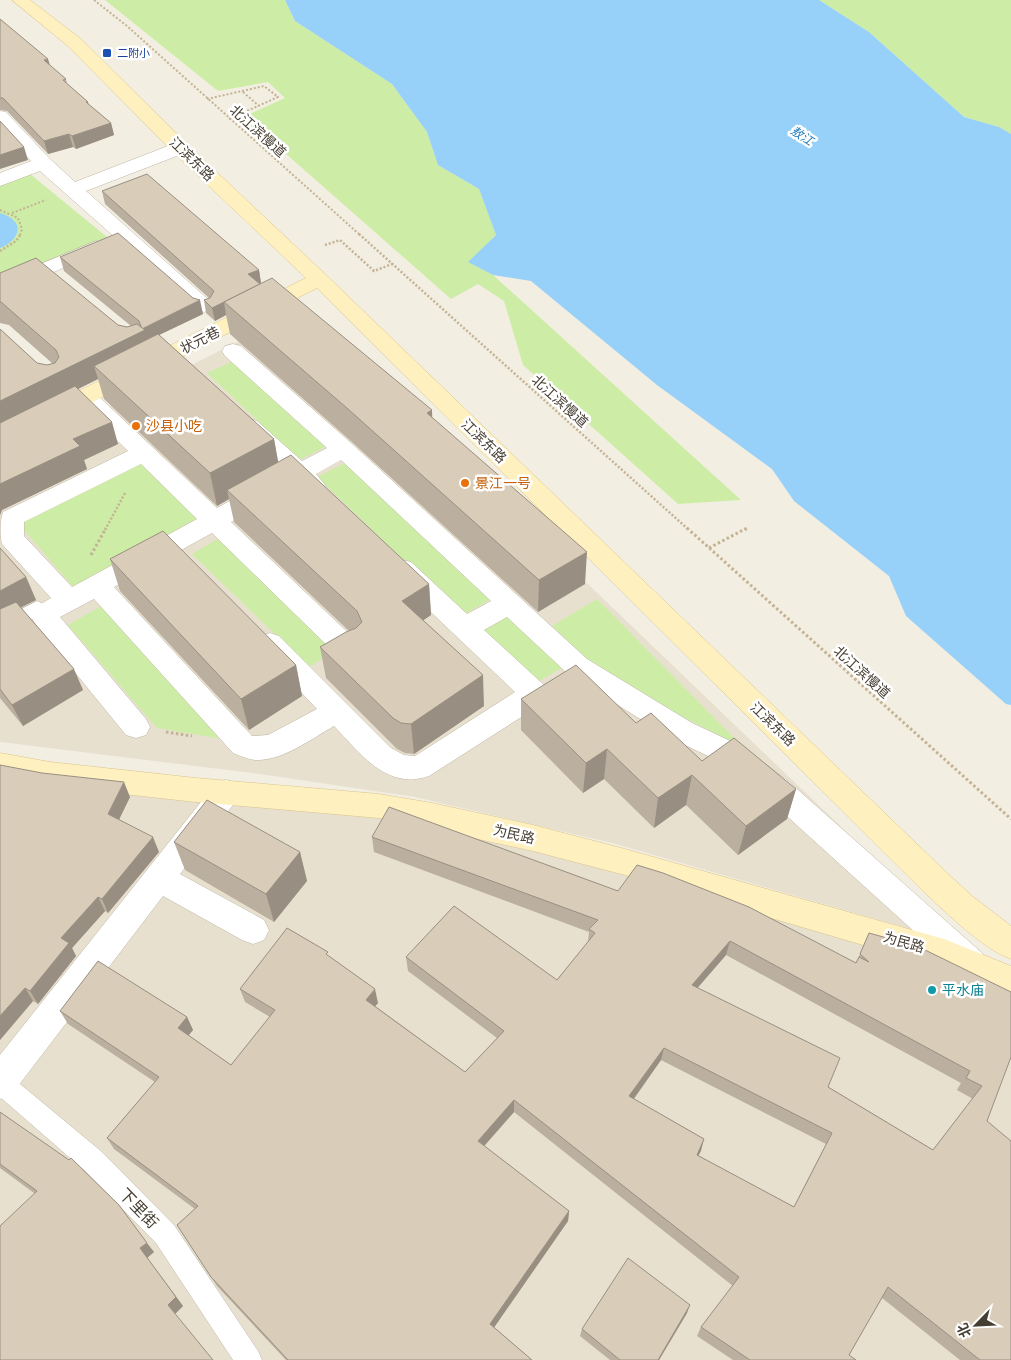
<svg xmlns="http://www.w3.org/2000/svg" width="1011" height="1360" viewBox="0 0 1011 1360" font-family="'Space Grotesk','Noto Sans SC',sans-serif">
<rect width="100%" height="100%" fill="#f3eee2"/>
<!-- residential -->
<g fill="#e8e0cf">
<polygon points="287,317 444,451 590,586 957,938 935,936 612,843 415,797 260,774 0,742 0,457 104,409"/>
<polygon points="0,768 415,816 621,871 1011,988 1011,1360 0,1360"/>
</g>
<!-- green -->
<g fill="#cdeda6">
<polygon points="105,0 285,0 295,21 392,84 427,132 438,165 479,189 496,235 469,262 493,275 741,500 678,504 523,365 504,301 478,284 451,299 285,153 241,118 285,98 268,82 218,91"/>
<polygon points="819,0 1011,0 1011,134 999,127 964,117 869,32"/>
<polygon points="30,174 107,237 0,282 0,185"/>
<polygon points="236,360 327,446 299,460 207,373"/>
<polygon points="141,462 200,521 74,588 18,523"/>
<polygon points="345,463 491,599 462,616 317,477"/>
<polygon points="221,537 339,648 309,667 192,554"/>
<polygon points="597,599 743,747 671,711 588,660 552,626"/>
<polygon points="103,605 223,739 157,728 68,625"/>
<polygon points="510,615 563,667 536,683 483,631"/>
</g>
<!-- water -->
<g fill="#97d0f8">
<polygon points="285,0 819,0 869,32 964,117 999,127 1011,134 1011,705 1006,704 906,616 889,576 794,501 772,469 657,385 531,281 493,275 468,262 496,235 479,189 438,165 427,132 392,84 295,21"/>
<path d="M0,213C25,220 22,239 0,248Z"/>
</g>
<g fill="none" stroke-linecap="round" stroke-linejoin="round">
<defs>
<g id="lane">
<path d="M37,601C45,604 48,608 52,615L49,620L43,622L35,617L0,635V620Z"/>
<polygon points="0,1071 8,1074 102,1152 174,1225 258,1351 262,1360 233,1360 156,1243 84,1170 0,1097"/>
</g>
<g id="street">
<polygon points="0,111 6,112 50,159 75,182 173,144 180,142 187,144 189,148 187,152 86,191 211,302 215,306 211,310 204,312 197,310 40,171 0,186 0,173 31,161 0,127"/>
<polygon points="96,241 103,243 106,247 103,251 0,295 0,281"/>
<path d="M233,344L241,346L351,443L587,659L692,723L743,747L788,781L982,953L987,963L982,973L971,978L960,973L768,799L723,763L672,739L567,673L507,617L484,630L545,686L549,694L545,702L429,776C387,791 360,753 334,726C311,739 283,761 255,760C248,759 240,756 233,753L94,599L60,617L146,719L150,727L146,735L136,738L126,735L34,622L30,615L34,608L51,598L2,544C0,536 0,520 3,512L128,451L79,403L76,398L79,393L87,391L95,393L217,508L284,471L241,431L237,426L241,421L249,418L257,421L302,461L327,448L225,356L222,351L225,346ZM341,460L491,601L467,614L411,562L402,560L393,562L389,569L393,576L515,692L415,756L404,755L391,748L279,636L270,633L261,636L257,643L261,650L317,709L268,735L252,736L114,587L212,533L340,658L350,661L360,658L364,651L360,644L231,522L298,485C306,492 311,494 322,491L325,485L316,474ZM141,464L197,519L72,587L24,536V522Z"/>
<polygon points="226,780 236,783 241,792 236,801 180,874 264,920 269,930 264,940 253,944 242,940 163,896 12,1094 0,1099 0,1055 216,783"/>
</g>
<g id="secondary">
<path d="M12,0H30L81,39L187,144L326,275L947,873L972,896L1011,926V959C983,949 948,914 925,893L317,288L8,445L0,448V430L306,278L173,152L69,47Z"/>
<polygon points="0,753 50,762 196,778 379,794 432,803 533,825 625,849 944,939 1011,966 1011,996 941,968 625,875 533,851 432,829 379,818 196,802 50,786 0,777"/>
</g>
</defs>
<!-- lane casing -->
<use href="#lane" stroke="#bfb6a4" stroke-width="1"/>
<!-- street casing -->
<use href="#street" stroke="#bfb6a4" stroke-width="1"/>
<!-- secondary casing -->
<use href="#secondary" stroke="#d8c48c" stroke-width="1"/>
<!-- path-far2 -->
<g stroke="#c3b294" stroke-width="2" stroke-dasharray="2 2" stroke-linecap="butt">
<polyline points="94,0 127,26 360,235"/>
<polyline points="243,92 259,106"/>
<polyline points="207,99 264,86 278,97 229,119"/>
<polyline points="0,210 18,218 22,229 20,235"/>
<polyline points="12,213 46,200"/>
</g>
<!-- path-far1 -->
<g stroke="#c3b294" stroke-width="2.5" stroke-dasharray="2 2" stroke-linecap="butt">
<polyline points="359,234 689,530"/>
<polyline points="325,245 340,240 374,271 392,264"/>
<polyline points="0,251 16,241 21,234"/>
<polyline points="105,530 125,493"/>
<polyline points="745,530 748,528"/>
</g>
<!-- path -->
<g stroke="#c3b294" stroke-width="3" stroke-dasharray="2.5 2.5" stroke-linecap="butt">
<polyline points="687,528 1011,819"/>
<polyline points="709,548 747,528"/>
<polyline points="91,555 106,528"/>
<polyline points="166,732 192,736"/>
</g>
<!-- lane -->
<use href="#lane" fill="#fff" fill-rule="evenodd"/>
<!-- street -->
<use href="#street" fill="#fff" fill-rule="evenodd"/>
<!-- secondary -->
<use href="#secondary" fill="#fff0c0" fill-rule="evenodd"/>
</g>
<!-- wall -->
<g fill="#bbaf9f" fill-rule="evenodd">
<polygon points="0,19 50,66 66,79 67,84 88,102 89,105 111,123 114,135 76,149 73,147 48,154 7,111 0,110"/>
<polygon points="102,191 259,270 261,283 259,284 432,417 585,584 538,612 352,442 230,334 226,315 215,321 206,313 204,300 209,298 105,204"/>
<polygon points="60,257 203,314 159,335 274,439 278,462 429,584 431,615 423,620 484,706 414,754 405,753 397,749 326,678 320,647 349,631 234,522 229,499 217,506 104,399 98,379 78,389 118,444 84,460 87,469 2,510 0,515 0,329 37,363 47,365 53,364 9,325 0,323 0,273 118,325 127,327 131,326 64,271"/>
<polygon points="0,548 26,577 36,600 21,607 83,690 23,726 0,698"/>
<polygon points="110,559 296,665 302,696 249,730 120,591"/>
<polygon points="521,699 636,723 702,761 796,789 787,819 738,855 686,805 654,828 604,779 583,793 521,730"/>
<polygon points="0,765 130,797 119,819 159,852 108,913 105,911 72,948 76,956 38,1004 33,1001 0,1040"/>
<path d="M372,837L618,891L856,963L869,933L1011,992L987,1121L1011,1360H960L882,1298L849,1355L856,1360H733L697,1336L701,1327L733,1286L514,1112L484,1146L569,1211L568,1221L494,1327L532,1360H286L217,1286L177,1225L195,1209L114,1149L107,1138L155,1082L68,1024L60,1011L187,1017L193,1030L188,1035L231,1065L270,1017L245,1002L240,989L329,956L378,1003L375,1006L465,1072L497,1038L408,971L406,957L557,980L588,942L589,932L374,852ZM726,955L961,1083L957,1090L973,1099L933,1150L828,1087L697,988ZM661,1060L826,1144L794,1207L698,1156L704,1139L634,1099Z"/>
<polygon points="174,842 300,852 307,881 274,922 185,870"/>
<polygon points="0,1112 154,1252 147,1258 183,1306 175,1314 34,1193 0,1168"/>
<polygon points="687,1313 659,1360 610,1360 580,1336 582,1329"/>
</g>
<!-- shaded-wall -->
<g fill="#988f82">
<polygon points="48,59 52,71 44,60"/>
<polygon points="111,123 114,135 76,149 72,136"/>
<polygon points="69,134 73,147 48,154 44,141"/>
<polygon points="24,147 28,160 0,169 0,155"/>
<polygon points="259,270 261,283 250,287 248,274"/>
<polygon points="200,300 203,314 94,366 98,379 0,428 0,401 142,329"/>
<polygon points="224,302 226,315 215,321 212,308"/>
<polygon points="432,410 433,443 427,413"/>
<polygon points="112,422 118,444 84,460 87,469 2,510 0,515 0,484 73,439"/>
<polygon points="274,439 280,472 227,490 229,499 217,506 210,473"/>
<polygon points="587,552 585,584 538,612 539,580"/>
<polygon points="26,577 36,600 0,618 0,591"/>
<polygon points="429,584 431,615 405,633 402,601"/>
<polygon points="296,665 302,696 249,730 241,699"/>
<polygon points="74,669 83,690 23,726 12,705"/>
<polygon points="483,675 484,706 414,754 411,724"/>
<polygon points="607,749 604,779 583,793 586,763"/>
<polygon points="692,775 686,805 654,828 658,798"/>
<polygon points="124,782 130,797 115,828 108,814"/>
<polygon points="796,789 787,819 738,855 746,826"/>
<polygon points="153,837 159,852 108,913 102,899"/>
<polygon points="300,852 307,881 274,922 266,894"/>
<polygon points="98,897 105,911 72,948 76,956 38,1004 30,991 61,938"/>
<polygon points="730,941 726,955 688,999 692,985"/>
<polygon points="25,988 33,1001 0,1040 0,1016"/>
<polygon points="375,989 378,1003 369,1013 366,1000"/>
<polygon points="187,1017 193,1030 184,1041 178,1028"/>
<polygon points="664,1048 661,1060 627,1108 629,1096"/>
<polygon points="514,1100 514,1112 478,1153 478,1141"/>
<polygon points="704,1139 701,1151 693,1166 697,1155"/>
<polygon points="569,1211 568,1221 491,1332 490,1324"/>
<polygon points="147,1243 154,1252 147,1258 183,1306 175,1314 168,1305 140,1248"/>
<polygon points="690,1305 687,1313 659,1360 658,1360"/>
</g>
<!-- building -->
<g fill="#d9ccb9" stroke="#988f82" fill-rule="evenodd">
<polygon points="0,19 48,59 44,60 66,79 63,80 88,102 86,102 111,123 72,136 69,134 44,141 3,98 0,98"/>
<polygon points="0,121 24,147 0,155"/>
<polygon points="147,174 259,270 248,274 260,284 212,308 204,300 210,298 214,291 102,191"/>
<polygon points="118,233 193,298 200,300 142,329 139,321 60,257"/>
<polygon points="36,258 118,325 127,327 137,324 145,330 0,401 0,329 37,363 47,365 55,363 59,357 56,350 1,302 0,302 0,273"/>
<polygon points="272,278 432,410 427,413 587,552 539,580 348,409 224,302"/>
<polygon points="158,334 274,439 210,473 94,366"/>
<polygon points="75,386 112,422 73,439 80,446 0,484 0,423"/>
<polygon points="291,455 429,584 402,601 483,675 411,724 401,723 393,718 320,647 346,632 356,628 362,622 357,611 227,490"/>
<polygon points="163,531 296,665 241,699 110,559"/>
<polygon points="0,548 26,577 0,591"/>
<polygon points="16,602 74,669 12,705 0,689 0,609"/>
<polygon points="576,665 636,723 651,713 702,761 734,738 796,789 746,826 692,775 658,798 607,749 586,763 521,699"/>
<polygon points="0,765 42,773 124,782 108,814 153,837 102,899 98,897 61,938 69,943 30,991 25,988 0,1016"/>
<polygon points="207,800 300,852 266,894 174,842"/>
<path d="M389,807L618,891L637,865L663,873L749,907L856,963L859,957L869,962L860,954L869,933L919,947L1011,992V1057L987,1121L1011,1141V1360H980L888,1287L849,1355L856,1360H750L701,1327L739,1277L514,1100L478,1141L569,1211L490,1324L532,1360H288L211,1277L177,1225L198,1206L107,1138L159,1077L60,1011L98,961L187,1017L178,1028L231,1065L275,1010L240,989L287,928L328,952L326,954L375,989L366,1000L465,1072L504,1031L406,957L454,906L557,980L595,933L589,929L598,920L372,837ZM730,941L970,1071L966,1078L982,1086L933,1150L828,1087L840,1058L692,985ZM664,1048L832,1133L794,1207L697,1155L704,1139L629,1096Z"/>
<polygon points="0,1112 69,1160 71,1158 119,1205 147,1243 140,1248 176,1297 168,1305 213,1360 0,1360 0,1226 37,1191 0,1164"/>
<polygon points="628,1258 690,1305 658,1360 620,1360 582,1329"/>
</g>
<!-- markers -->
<rect fill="#1a4fb4" stroke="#fff" stroke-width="2" x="102" y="48" width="10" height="10" rx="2.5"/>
<g fill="#e8710a" stroke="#fff" stroke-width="2">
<circle cx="136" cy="426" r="5"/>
<circle cx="465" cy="483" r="5"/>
</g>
<circle fill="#0f9aa8" stroke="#fff" stroke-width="2" cx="932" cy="990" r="5"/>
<g text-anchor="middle" stroke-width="5" stroke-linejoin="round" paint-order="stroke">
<!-- far-transit labels -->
<g font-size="11" fill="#164399" stroke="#fff" text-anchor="start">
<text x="117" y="57">二附小</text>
</g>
<!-- far-water labels -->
<g font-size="12" font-style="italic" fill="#217bbc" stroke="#fff">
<text transform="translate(802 136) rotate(33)" y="4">敖江</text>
</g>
<!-- street labels -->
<g font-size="14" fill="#453e32" stroke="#fff">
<text transform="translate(258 131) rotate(42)" y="5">北江滨慢道</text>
<text transform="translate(192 159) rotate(44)" y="5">江滨东路</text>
<text transform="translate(200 340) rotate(-27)" y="5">状元巷</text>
<text transform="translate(560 401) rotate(42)" y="5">北江滨慢道</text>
<text transform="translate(484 441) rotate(44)" y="5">江滨东路</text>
<text transform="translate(862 672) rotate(42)" y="5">北江滨慢道</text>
<text transform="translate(773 724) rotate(44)" y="5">江滨东路</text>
<text transform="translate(514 834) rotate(13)" y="5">为民路</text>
<text transform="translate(904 942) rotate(16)" y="5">为民路</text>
</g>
<!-- food labels -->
<g font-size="14" fill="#c56008" stroke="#fff" text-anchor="start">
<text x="146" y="431">沙县小吃</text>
<text x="475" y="488">景江一号</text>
</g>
<!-- culture labels -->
<g font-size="14" fill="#0d838f" stroke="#fff" text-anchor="start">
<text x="942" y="995">平水庙</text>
</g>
<!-- near-street labels -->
<g font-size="16" fill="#453e32" stroke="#fff">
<text transform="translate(139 1208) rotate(46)" y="6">下里街</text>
</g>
</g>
<!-- north arrow -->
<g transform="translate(976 1325) rotate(246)" stroke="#ffffff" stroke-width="4" paint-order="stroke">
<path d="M0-4L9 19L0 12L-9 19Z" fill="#453e32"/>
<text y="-8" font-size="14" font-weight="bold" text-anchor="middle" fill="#453e32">北</text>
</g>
</svg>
